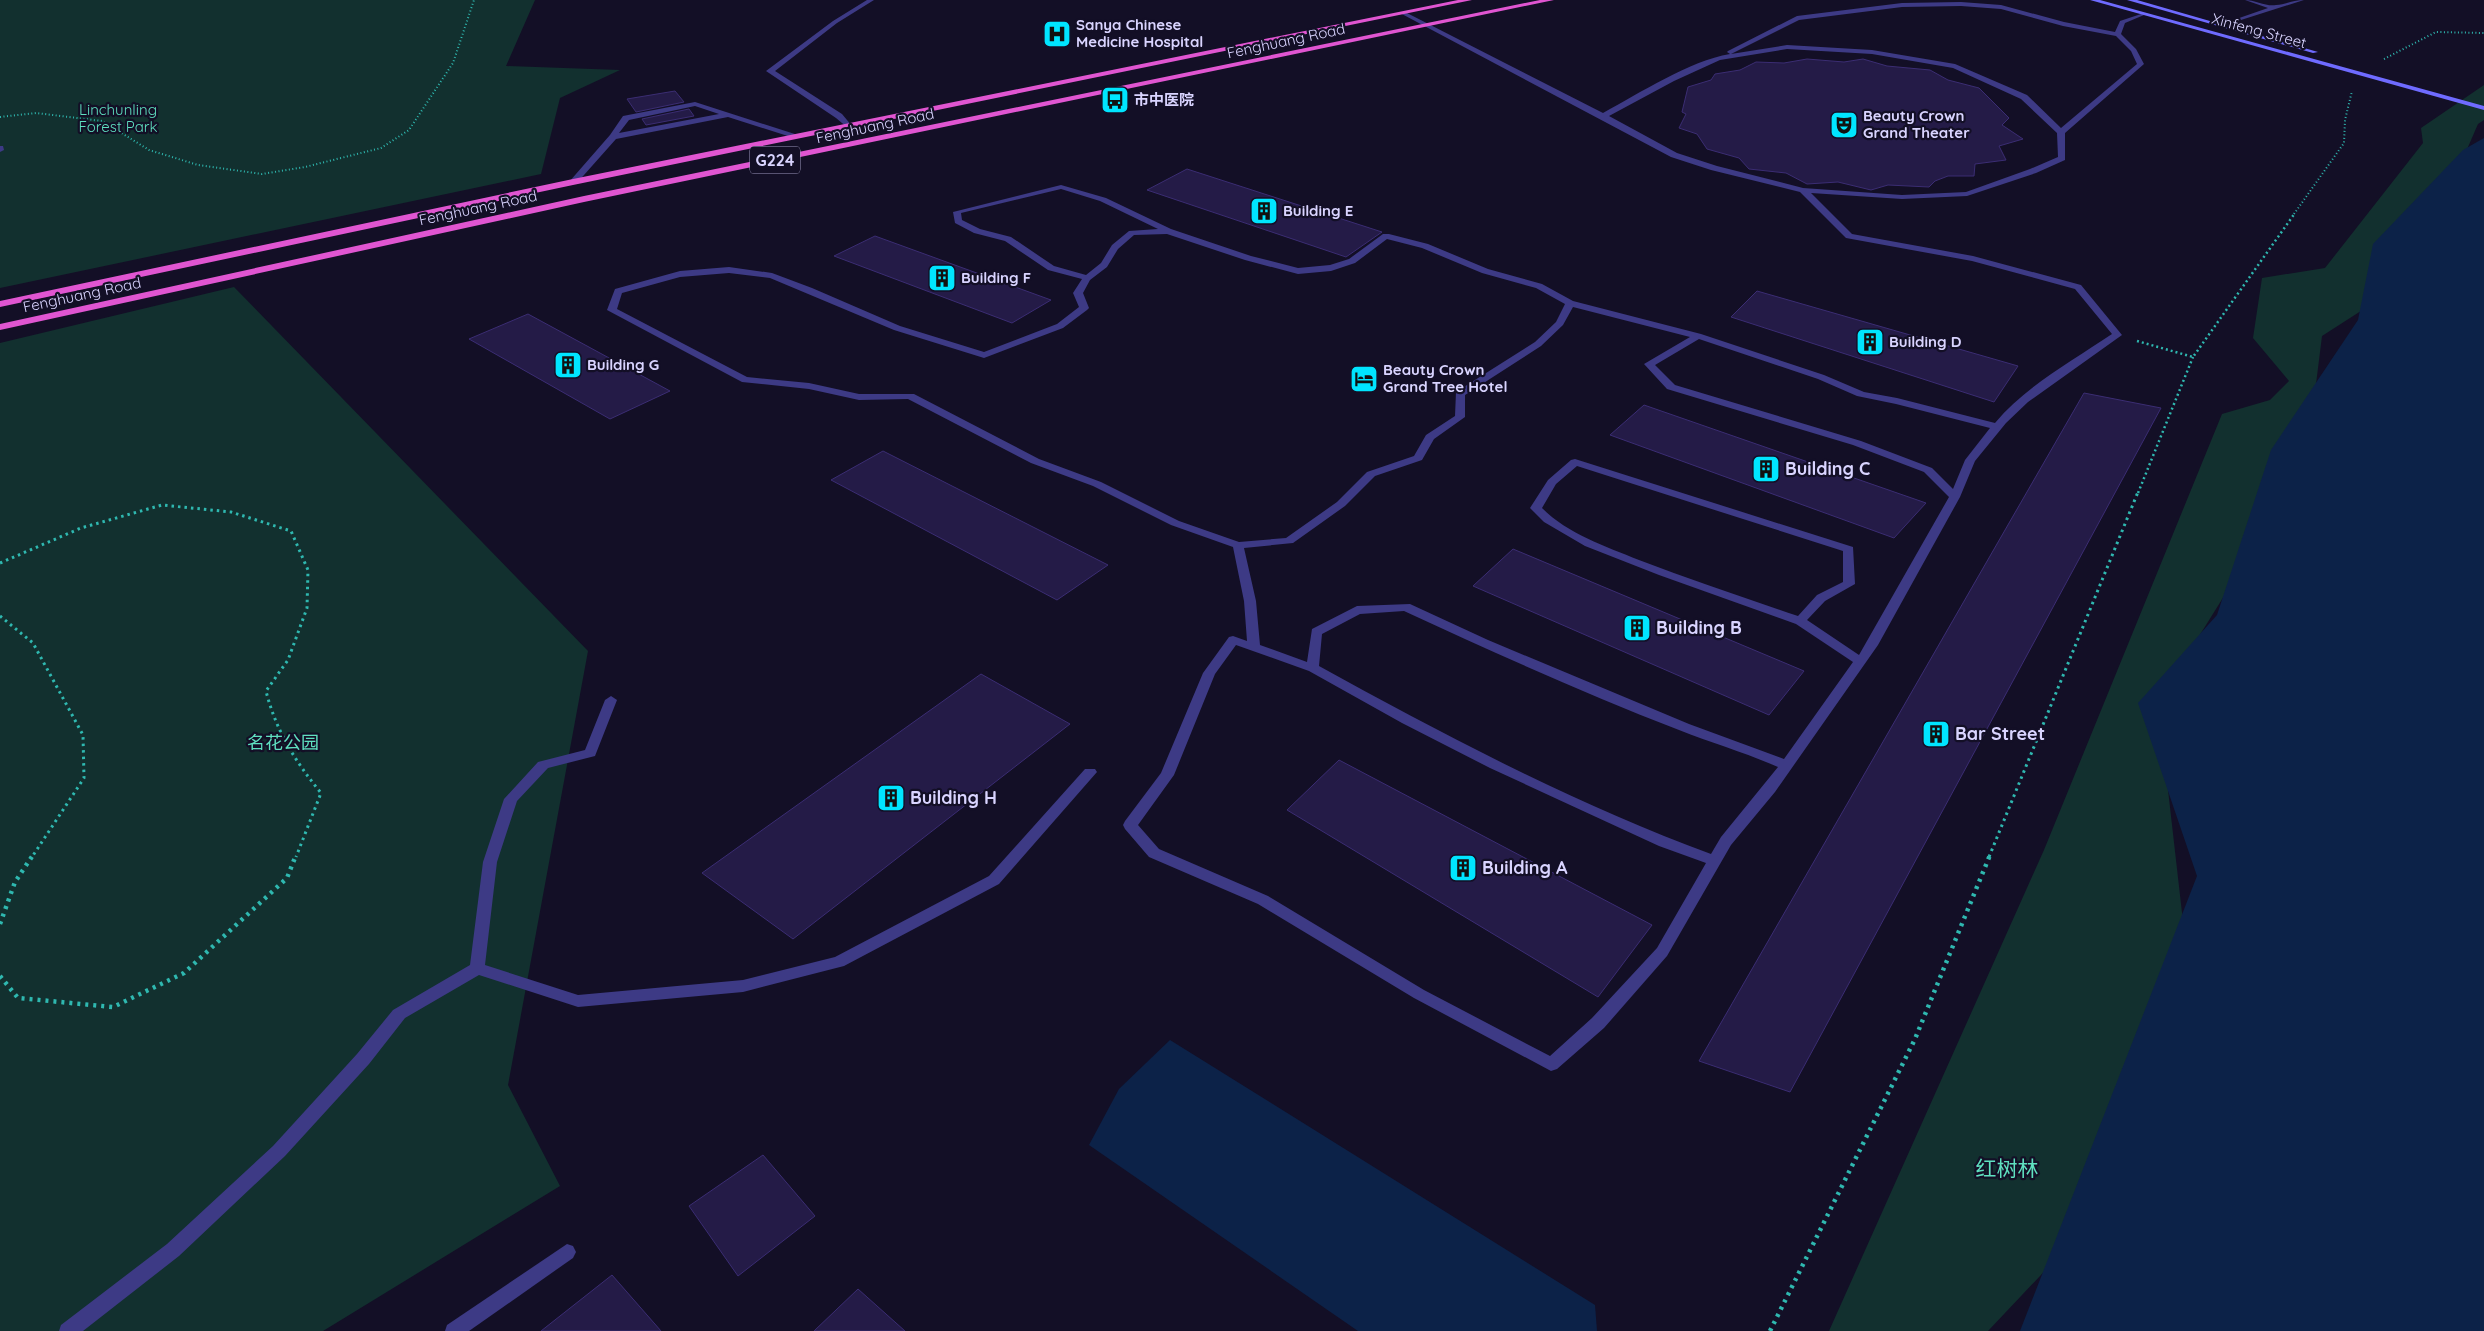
<svg xmlns="http://www.w3.org/2000/svg" width="2484" height="1331" viewBox="0 0 2484 1331" font-family="Quicksand,'Noto Sans SC',sans-serif">
<rect width="100%" height="100%" fill="#130f26"/>
<!-- green -->
<g fill="#12302f">
<polygon points="0,0 535,0 506,66 620,70 560,98 541,174 0,288"/>
<polygon points="2484,85 2484,120 2478,124 2458,170 2378,300 2322,336 2311,424 2259,540 2158,702 2185,939 2091,1222 1988,1331 1829,1331 2044,850 2222,414 2270,400 2289,381 2253,338 2262,278 2325,268 2423,143 2421,128"/>
<polygon points="234,287 588,651 508,1085 560,1186 323,1331 0,1331 0,343"/>
</g>
<!-- water -->
<g fill="#0c2248">
<polygon points="2484,138 2484,1331 2020,1331 2197,876 2138,703 2217,615 2271,450 2358,320 2373,244 2463,150"/>
<polygon points="1170,1040 1595,1305 1597,1331 1358,1331 1089,1145 1119,1089"/>
</g>
<!-- building -->
<g fill="#241b47" stroke="#3b2d73">
<polygon points="1807,59 1844,62 1863,59 1887,66 1930,70 1948,80 1979,88 2009,118 2002,125 2023,139 1999,146 2006,160 1975,164 1974,176 1948,176 1935,181 1929,187 1888,185 1871,190 1838,182 1807,184 1786,173 1749,169 1739,158 1707,149 1697,134 1679,128 1686,114 1682,112 1688,87 1711,80 1715,74 1740,70 1756,62 1784,63"/>
<polygon points="675,91 684,102 636,112 627,99"/>
<polygon points="689,109 694,116 646,125 642,119"/>
<polygon points="1187,169 1382,232 1346,257 1147,190"/>
<polygon points="875,236 1051,300 1012,323 834,256"/>
<polygon points="1757,291 2018,366 1994,402 1731,317"/>
<polygon points="528,314 670,391 610,419 469,339"/>
<polygon points="2084,393 2161,408 1790,1092 1699,1061"/>
<polygon points="1644,405 1926,503 1894,538 1610,435"/>
<polygon points="883,451 1108,565 1057,600 831,480"/>
<polygon points="1513,549 1804,671 1769,715 1473,586"/>
<polygon points="981,674 1070,724 793,939 702,873"/>
<polygon points="1339,760 1652,925 1598,997 1287,810"/>
<polygon points="763,1155 815,1216 738,1276 689,1206"/>
<polygon points="612,1275 661,1331 541,1331"/>
<polygon points="858,1289 905,1331 814,1331"/>
</g>
<g fill="none" stroke-linecap="round" stroke-linejoin="round">
<!-- path-far3 -->
<g stroke="#2fb8b0" stroke-width="2" stroke-dasharray="1 2.5" stroke-linecap="butt">
<polyline points="2384,59 2436,32 2484,33"/>
<polyline points="0,117 36,113 102,121 149,150 198,165 262,174 305,167 381,148 409,130 453,63 474,0"/>
<polyline points="2294,214 2344,143 2345,120 2352,91"/>
</g>
<!-- path-far2 -->
<g stroke="#2fb8b0" stroke-width="2.5" stroke-dasharray="2 3" stroke-linecap="butt">
<polyline points="2137,341 2193,357 2295,213"/>
<polyline points="2138,493 2193,357"/>
</g>
<!-- path-far1 -->
<g stroke="#2fb8b0" stroke-width="3" stroke-dasharray="2.5 4" stroke-linecap="butt">
<path d="M0,563L81,528L162,505L231,512L291,531L308,570L307,608L288,660L266,691C276,731 295,761 321,793L296,857"/>
<polyline points="0,616 33,643 83,735 84,778 32,857"/>
<polyline points="1989,857 2138,492"/>
</g>
<!-- path -->
<g stroke="#2fb8b0" stroke-width="4.5" stroke-dasharray="3 5" stroke-linecap="butt">
<polyline points="0,924 15,882 33,855"/>
<polyline points="0,976 18,998 113,1007 184,973 287,878 296,855"/>
<polyline points="1770,1331 1915,1039 1990,855"/>
</g>
<!-- service -->
<g fill="#3d3a85" fill-rule="evenodd">
<path d="M2245,0C2255,0 2267,7 2276,5C2286,4 2294,0 2304,0L2219,27V25L2268,8Z"/>
<path d="M695,102L801,136L794,138L728,117L616,139L576,184L569,182L610,135L623,116ZM695,106L719,114L619,133L629,120Z"/>
<polygon points="0,146 3,146 4,150 0,152"/>
</g>
<!-- minor -->
<g fill="#3d3a85" fill-rule="evenodd">
<polygon points="867,0 874,0 837,23 775,71 842,114 852,126 848,128 836,118 766,71 833,21"/>
<path d="M1961,2L2001,5L2064,22L2115,32L2120,21L2144,13V15L2125,23L2121,34L2136,49L2144,64L2065,133V160L2036,173L1967,196L1902,199L1811,193L1852,234L1973,256L2081,285L2122,335L2028,402L2006,423L1975,461L1960,497L1878,645L1775,792L1731,845L1667,956L1604,1028L1557,1069L1551,1071L1414,998L1258,904L1149,857L1125,829L1123,825L1125,821L1161,773L1203,673L1229,637L1233,636L1247,641L1244,601L1233,547L1171,525L1093,486L1031,463L908,399L859,400L809,389L742,382L607,310L615,289L680,271L729,267L772,273L812,288L900,326L984,352L1057,324L1079,307L1073,293L1082,279L1048,270L1005,241L974,233L955,223L953,212L1061,185L1106,198L1171,229L1251,256L1298,268L1330,265L1349,259L1383,234H1389L1428,244L1488,269L1542,284L1573,301L1701,334L1824,375L1864,392L1897,398L1995,423C2026,386 2072,361 2112,334L2075,289L1972,261L1846,238L1800,192L1711,170L1671,157L1400,13L1405,12L1603,113C1640,93 1689,61 1730,54L1727,52L1728,51L1797,16L1902,3ZM1961,6L2001,9L2063,26L2116,36L2131,51L2137,64L2061,128L2027,95L1955,64L1872,50L1787,45L1731,54L1799,20L1902,7ZM1787,49L1872,54L1953,68L2021,99L2057,133L2058,157L2030,169L1966,192L1902,195L1803,188L1717,166L1677,153L1609,116L1674,81L1720,60ZM1061,189L1100,201L1158,229L1129,231L1112,245L1101,263L1086,275L1054,266L1011,237L980,229L962,220L961,213ZM1167,234L1245,260L1298,274L1331,271L1355,263L1387,239L1422,248L1482,273L1536,288L1565,304L1556,322L1535,342L1456,392L1455,416L1426,435L1414,456L1367,472L1337,502L1286,538L1239,542L1179,521L1101,482L1039,459L914,394H859L809,383L747,377L617,309L622,293L680,277L729,273L770,278L894,330L984,358L1063,328L1087,310L1089,308L1083,293L1090,280L1107,267L1118,249L1134,235ZM1573,307L1690,337L1644,364L1667,389L1853,445L1924,472L1949,497L1859,655L1807,620L1825,601L1855,584L1853,547L1575,459L1571,460L1548,480L1530,508L1544,522L1585,546L1659,575L1796,624L1853,662L1784,759L1689,724L1488,640L1410,604L1357,606L1312,629L1307,662L1260,645L1256,601L1244,548L1293,543L1345,506L1375,476L1422,460L1434,439L1465,417V395L1541,346L1563,325ZM1699,339L1818,379L1857,396L1896,404L1990,428L1965,460L1953,489L1932,468L1861,441L1675,385L1655,365ZM1577,466L1843,551V582L1817,595L1798,616C1745,598 1691,580 1639,560C1605,546 1568,534 1542,508L1556,484ZM1404,611C1495,653 1586,694 1679,730C1712,743 1746,753 1778,767L1721,837L1711,854C1575,804 1446,736 1319,666L1322,634L1360,614ZM1236,645L1309,671L1402,723L1490,768L1659,846L1706,863L1657,948L1592,1018L1550,1056L1424,990L1268,896L1159,849L1138,825L1174,775L1215,674Z"/>
<polygon points="611,696 617,700 595,756 548,768 517,801 497,862 485,965 578,995 743,980 835,957 989,876 1085,769 1095,769 1097,772 999,884 844,966 743,992 578,1007 479,975 405,1018 369,1064 285,1156 179,1256 83,1331 59,1331 61,1325 167,1244 273,1146 357,1054 393,1010 470,965 483,862 504,799 538,762 585,750 605,700"/>
<polygon points="567,1244 573,1246 576,1252 573,1258 469,1331 445,1331 447,1325"/>
</g>
<!-- secondary -->
<g fill="#6f6bff" fill-rule="evenodd">
<polygon points="2090,0 2100,0 2484,106 2484,110"/>
<polygon points="2127,0 2137,0 2318,52 2313,53"/>
</g>
<!-- trunk -->
<g fill="#e055d1" fill-rule="evenodd">
<polygon points="1458,0 1472,0 573,185 0,307 0,301 573,179"/>
<polygon points="1540,0 1554,0 584,202 0,330 0,324 584,196"/>
</g>
</g>
<!-- icons -->
<defs>
<symbol id="hospital-square" viewBox="-11 -11 22 22"><rect x="-9" y="-9" width="18" height="18" rx="4" fill="#00e5ff" stroke="#130f26"/><path d="M-5-5h3v3.5h4V-5h3V5h-3V1.5h-4V5h-3Z" fill="#111"/></symbol>
<symbol id="bus-square" viewBox="-11 -11 22 22"><rect x="-9" y="-9" width="18" height="18" rx="4" fill="#00e5ff" stroke="#130f26"/><path d="M-5-6H5V4H4V6H2V4H-2V6H-4V4H-5ZM-3.5-4V0h7V-4ZM-3.5 1.2v1.5H-2V1.2ZM2 1.2v1.5H3.5V1.2Z" fill="#111"/></symbol>
<symbol id="theatre-square" viewBox="-11 -11 22 22"><rect x="-9" y="-9" width="18" height="18" rx="4" fill="#00e5ff" stroke="#130f26"/><path d="M-5-5.5Q0-4 5-5.5V0Q5 5 0 6Q-5 5-5 0ZM-3.3-2.5H-1v1.5H-3.3ZM1-2.5H3.3v1.5H1ZM-2.8 1Q0 5.5 2.8 1Z" fill="#111"/></symbol>
<symbol id="building-square" viewBox="-11 -11 22 22"><rect x="-9" y="-9" width="18" height="18" rx="4" fill="#00e5ff" stroke="#130f26"/><path d="M-4-6H4V6H1V3H-1V6H-4ZM-2.5-4.3h1.7v1.8h-1.7ZM.8-4.3h1.7v1.8H.8ZM-2.5-1h1.7V.8h-1.7ZM.8-1h1.7V.8H.8Z" fill="#111"/></symbol>
<symbol id="hotel-square" viewBox="-11 -11 22 22"><rect x="-9" y="-9" width="18" height="18" rx="4" fill="#00e5ff" stroke="#130f26"/><path d="M-6-4.5h1.5V1H6V5H4.5V3h-9V5H-6ZM-4 0a1.8 1.8 0 1 1 3.6 0ZM.5 0V-2.5h3Q6-2.5 6 0Z" fill="#111"/></symbol>
</defs>
<g fill-rule="evenodd">
<use href="#hospital-square" x="1041" y="18" width="32" height="32"/>
<use href="#bus-square" x="1099" y="84" width="32" height="32"/>
<use href="#theatre-square" x="1828" y="109" width="32" height="32"/>
<use href="#building-square" x="1248" y="195" width="32" height="32"/>
<use href="#building-square" x="926" y="262" width="32" height="32"/>
<use href="#building-square" x="1854" y="326" width="32" height="32"/>
<use href="#building-square" x="552" y="349" width="32" height="32"/>
<use href="#hotel-square" x="1348" y="363" width="32" height="32"/>
<use href="#building-square" x="1750" y="453" width="32" height="32"/>
<use href="#building-square" x="1621" y="612" width="32" height="32"/>
<use href="#building-square" x="1920" y="718" width="32" height="32"/>
<use href="#building-square" x="875" y="782" width="32" height="32"/>
<use href="#building-square" x="1447" y="852" width="32" height="32"/>
</g>
<g text-anchor="middle" stroke-width="4.5" stroke-linejoin="round" paint-order="stroke">
<!-- far-poi labels -->
<g font-size="15" font-weight="bold" fill="#d9d4ff" stroke="#130f26" text-anchor="start">
<text x="1076" y="30">Sanya Chinese<tspan x="1076" dy="17">Medicine Hospital</tspan></text>
<text x="1134" y="105">市中医院</text>
<text x="1863" y="121">Beauty Crown<tspan x="1863" dy="17">Grand Theater</tspan></text>
<text x="1283" y="216">Building E</text>
<text x="961" y="283">Building F</text>
<text x="1889" y="347">Building D</text>
<text x="587" y="370">Building G</text>
<text x="1383" y="375">Beauty Crown<tspan x="1383" dy="17">Grand Tree Hotel</tspan></text>
</g>
<!-- far-street labels -->
<g font-size="15" fill="#d9d4ff" stroke="#130f26">
<text transform="translate(2259 31) rotate(15)" y="5">Xinfeng Street</text>
<text transform="translate(1286 41) rotate(-12)" y="5">Fenghuang Road</text>
<text transform="translate(875 126) rotate(-12)" y="5">Fenghuang Road</text>
<text transform="translate(478 208) rotate(-12)" y="5">Fenghuang Road</text>
<text transform="translate(82 295) rotate(-12)" y="5">Fenghuang Road</text>
</g>
<!-- far-park labels -->
<g font-size="15" fill="#5fe0c0" stroke="#130f26">
<text x="118" y="115">Linchunling<tspan x="118" dy="17">Forest Park</tspan></text>
</g>
<!-- shield labels -->
<rect fill="#130f26" stroke="#9e99be" stroke-width="1" x="750" y="146.5" width="50" height="27" rx="4"/>
<g font-size="16" font-weight="bold" fill="#d9d4ff">
<text x="775" y="166">G224</text>
</g>
<!-- poi labels -->
<g font-size="18" font-weight="bold" fill="#d9d4ff" stroke="#130f26" text-anchor="start">
<text x="1785" y="475">Building C</text>
<text x="1656" y="634">Building B</text>
<text x="1955" y="740">Bar Street</text>
<text x="910" y="804">Building H</text>
<text x="1482" y="874">Building A</text>
</g>
<!-- park labels -->
<g font-size="18" fill="#5fe0c0" stroke="#130f26">
<text x="283" y="749">名花公园</text>
</g>
<!-- near-park labels -->
<g font-size="21" fill="#5fe0c0" stroke="#130f26">
<text x="2007" y="1176">红树林</text>
</g>
</g>
</svg>
